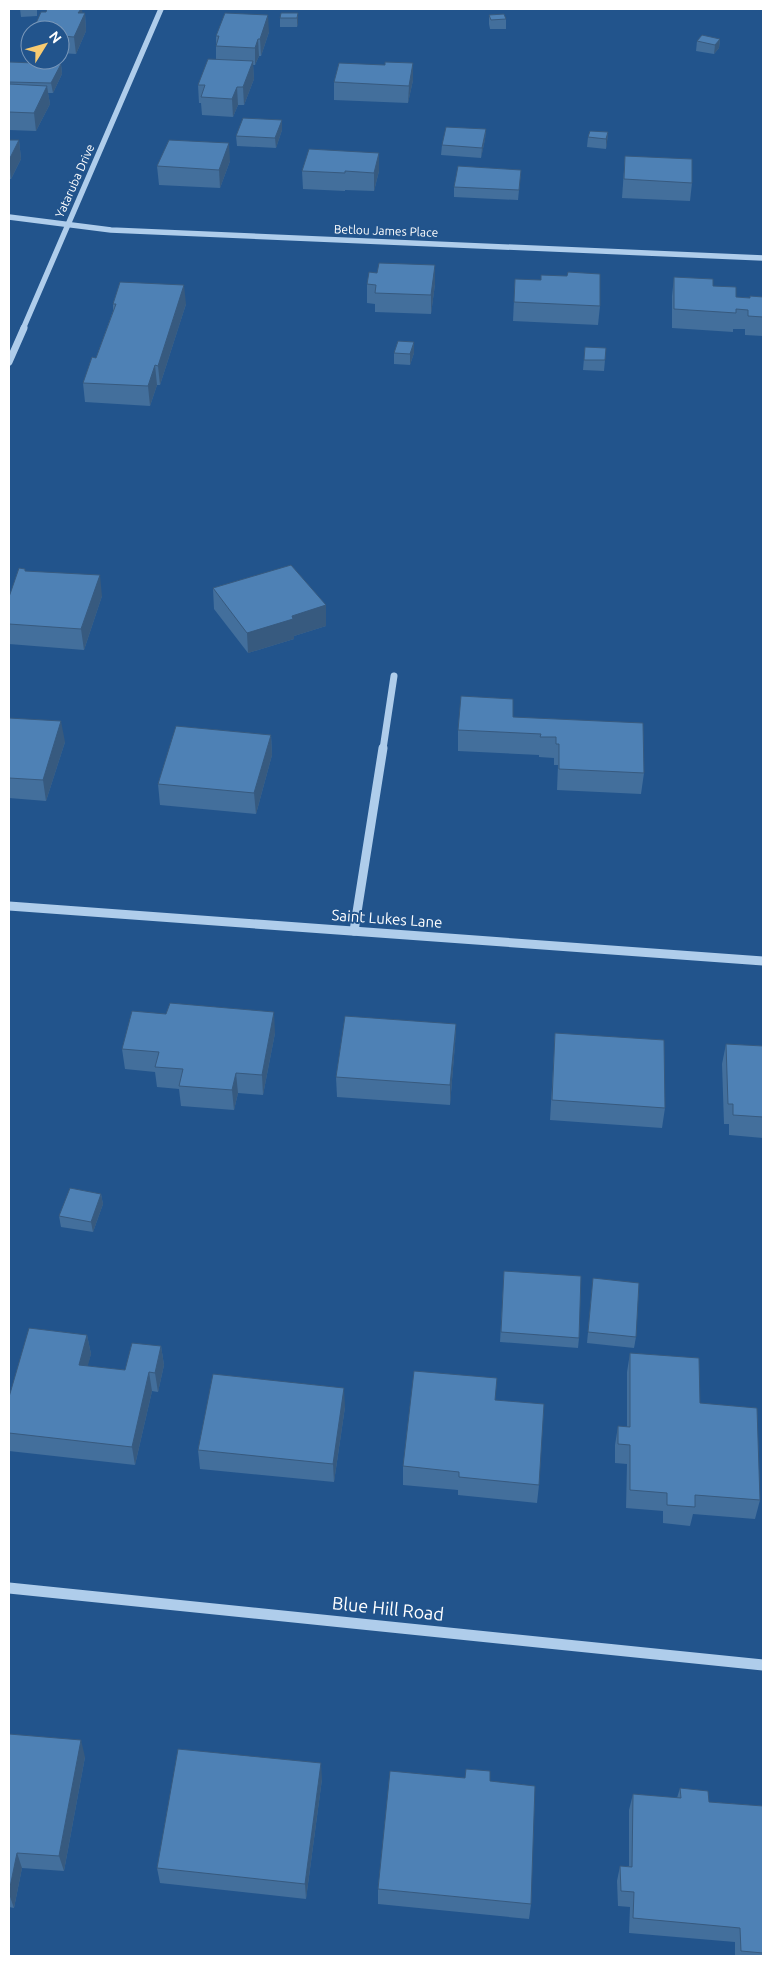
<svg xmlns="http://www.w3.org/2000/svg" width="772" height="1965" viewBox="0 0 772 1965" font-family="Ubuntu,sans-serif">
<rect width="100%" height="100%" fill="#22548c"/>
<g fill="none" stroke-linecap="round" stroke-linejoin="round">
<!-- minor-far3 -->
<g stroke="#afcdeb" stroke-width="5.5">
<polyline points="9,217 111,230 763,258"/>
<polyline points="23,329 161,9"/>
</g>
<!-- minor-far2 -->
<g stroke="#afcdeb" stroke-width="7">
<polyline points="9,362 24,328"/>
<polyline points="383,749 394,676"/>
</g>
<!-- minor-far1 -->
<g stroke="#afcdeb" stroke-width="9">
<polyline points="9,906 763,961"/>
<polyline points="354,931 383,748"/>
</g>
<!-- minor -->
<polyline stroke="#afcdeb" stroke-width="11" points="9,1588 763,1665"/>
</g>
<!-- wall -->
<g fill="#436f9c">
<polygon points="20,9 37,9 37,16 21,17"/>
<polygon points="46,12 85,13 86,31 76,54 60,53 60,30"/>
<polygon points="298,13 298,23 297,27 280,27 280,18"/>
<polygon points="489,15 506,19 506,29 490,29 489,24"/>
<polygon points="269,32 261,56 259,56 255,65 253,65 254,79 244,105 238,105 233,117 202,115 201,103 199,103 198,85 216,60 216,36"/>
<polygon points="720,39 719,48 714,54 696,51 697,41"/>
<polygon points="9,62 61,64 62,74 53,93 48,93 50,104 36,131 9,130"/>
<polygon points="385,65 413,80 408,103 334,100 334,82"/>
<polygon points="486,129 485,139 481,158 441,155 442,145"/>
<polygon points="282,130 276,148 237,146 236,136"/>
<polygon points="608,132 607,142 606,149 587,147 588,137"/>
<polygon points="9,140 19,140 21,159 11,179 9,179"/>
<polygon points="379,153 379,171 374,191 345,190 345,191 303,189 302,171"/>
<polygon points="625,156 692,183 690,201 622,198"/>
<polygon points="230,161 220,188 159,185 157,166"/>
<polygon points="521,170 518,200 454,197 454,187"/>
<polygon points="674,277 713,286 736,297 750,298 763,297 763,336 745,335 745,329 733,329 733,332 672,328 672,296"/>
<polygon points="515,279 600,306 598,325 513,321"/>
<polygon points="367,284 435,284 431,314 375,312 375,304 367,303"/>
<polygon points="113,304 186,304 160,385 157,385 150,406 85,402 83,383 96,358 113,311"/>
<polygon points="414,342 414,353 410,365 394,364 394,353"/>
<polygon points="585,347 605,360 604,371 583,370"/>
<polygon points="25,571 102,596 84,650 9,644 9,597"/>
<polygon points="213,588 326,626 294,636 294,639 248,653 214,609"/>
<polygon points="513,717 644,773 641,794 557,790 558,765 554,765 554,758 539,757 539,755 458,751 458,730"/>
<polygon points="9,718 65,742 46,801 9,798"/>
<polygon points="271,735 272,755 256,814 160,805 158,784"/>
<polygon points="456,1024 455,1044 450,1105 337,1097 336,1077"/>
<polygon points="275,1033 263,1095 238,1093 234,1110 181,1106 179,1089 157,1087 155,1072 125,1069 122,1049"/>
<polygon points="555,1033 665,1108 662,1128 550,1120 554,1053"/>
<polygon points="726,1044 763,1046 763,1138 729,1135 729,1124 724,1124 722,1064"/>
<polygon points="101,1194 103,1204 93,1232 61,1227 59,1216"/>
<polygon points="504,1271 579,1338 578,1348 500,1342"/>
<polygon points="593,1278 636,1337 634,1348 587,1343"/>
<polygon points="87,1335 91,1354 87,1366 125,1370 161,1346 164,1365 158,1392 152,1391 135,1465 9,1451 9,1397"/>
<polygon points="630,1353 700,1403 760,1500 755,1519 693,1514 690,1526 663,1523 663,1511 626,1508 627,1464 615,1463 615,1445 618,1426 627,1427 627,1372"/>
<polygon points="495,1400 539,1485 537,1503 458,1495 458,1490 403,1485 403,1466"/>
<polygon points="345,1407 334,1482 200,1469 198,1450"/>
<polygon points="9,1734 85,1757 64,1871 22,1868 14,1908 9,1907"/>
<polygon points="322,1779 306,1899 160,1883 157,1868"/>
<polygon points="490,1781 531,1904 529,1919 378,1904 378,1889"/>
<polygon points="680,1788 709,1802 763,1806 763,1956 735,1956 735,1942 629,1933 630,1907 618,1906 617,1881 620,1866 629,1866 629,1810 633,1794 677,1798"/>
</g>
<!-- shaded-wall -->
<g fill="#375a7f">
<polygon points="81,9 82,9 83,18 85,13 86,31 76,54 74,37 78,13"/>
<polygon points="298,13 298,23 297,27 297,18"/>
<polygon points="268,15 269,32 261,56 260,39"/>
<polygon points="258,39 259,56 255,65 255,48"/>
<polygon points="720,39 719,48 714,54 715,45"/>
<polygon points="253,61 254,79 244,105 243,87"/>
<polygon points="413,63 413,80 408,103 409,86"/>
<polygon points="61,64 62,74 53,93 51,83"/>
<polygon points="47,86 50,104 36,131 34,113"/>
<polygon points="237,87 238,105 233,117 232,99"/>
<polygon points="282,120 282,130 276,148 275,138"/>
<polygon points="486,129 485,139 481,158 482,148"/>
<polygon points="608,132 607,142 606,149 606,139"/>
<polygon points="19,140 21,159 11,179 9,160"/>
<polygon points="229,143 230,161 220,188 219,170"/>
<polygon points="379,153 379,171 374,191 374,173"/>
<polygon points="435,265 435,284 431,314 431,295"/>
<polygon points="184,285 186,304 160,385 158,366"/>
<polygon points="414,342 414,353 410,365 410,354"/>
<polygon points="155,365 157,385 150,406 148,386"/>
<polygon points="100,575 102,596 84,650 81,629"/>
<polygon points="326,605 326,626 294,636 294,639 248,653 247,633 292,616"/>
<polygon points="61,721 65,742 46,801 43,780"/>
<polygon points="271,735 272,755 256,814 254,793"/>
<polygon points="274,1012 275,1033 263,1095 262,1075"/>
<polygon points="456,1024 455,1044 450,1105 450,1085"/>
<polygon points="236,1073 238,1093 234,1110 232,1090"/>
<polygon points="101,1194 103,1204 93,1232 91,1222"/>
<polygon points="87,1335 91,1354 83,1384 79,1365"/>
<polygon points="161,1346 164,1365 158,1392 155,1373"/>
<polygon points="149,1372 152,1391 135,1465 132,1447"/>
<polygon points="344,1388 345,1407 334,1482 333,1464"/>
<polygon points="81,1740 85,1757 64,1871 59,1856"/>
<polygon points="321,1763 322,1779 306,1899 305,1884"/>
<polygon points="17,1853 22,1868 14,1908 9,1894 9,1892"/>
</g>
<!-- building -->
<g fill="#4e81b5" stroke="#375a7f">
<polygon points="47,9 81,9 78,13 85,13 74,37 60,36 60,30 33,30 41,12 46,12"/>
<polygon points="225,13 268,15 260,39 258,39 255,48 216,46 219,36 216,36"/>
<polygon points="281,13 298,13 297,18 280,18"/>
<polygon points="504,14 506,19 491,20 489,15"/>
<polygon points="702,35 720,39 715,45 697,41"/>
<polygon points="208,59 253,61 243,87 237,87 232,99 201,97 205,85 198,85"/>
<polygon points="9,62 61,64 51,83 9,82"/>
<polygon points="385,62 413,63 409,86 334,82 339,63 385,65"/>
<polygon points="9,84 47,86 34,113 9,112"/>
<polygon points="243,118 282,120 275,138 236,136"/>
<polygon points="446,127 486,129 482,148 442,145"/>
<polygon points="590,131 608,132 606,139 588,137"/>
<polygon points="9,140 19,140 9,160"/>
<polygon points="169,140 229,143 219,170 157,166"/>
<polygon points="309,149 379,153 374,173 345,171 345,173 302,171"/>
<polygon points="625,156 692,159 692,183 624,179"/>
<polygon points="458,166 521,170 519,190 454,187"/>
<polygon points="379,263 435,265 431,295 375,293 376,285 367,284 369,272 377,273"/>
<polygon points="568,272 600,274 600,306 514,302 515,279 541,280 541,275 567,276"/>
<polygon points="674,277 713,279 713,286 736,287 736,297 750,298 750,296 763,297 763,317 748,316 748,310 736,309 736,313 674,309"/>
<polygon points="120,282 184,285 158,366 155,365 148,386 83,383 92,357 96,358 116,304 113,304"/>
<polygon points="398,341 414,342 410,354 394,353"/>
<polygon points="585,347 606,348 605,360 584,360"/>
<polygon points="291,565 326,605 292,616 293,619 247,633 213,588"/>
<polygon points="19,568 25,569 25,571 100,575 81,629 9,624 9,597"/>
<polygon points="461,696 513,699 513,717 643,723 644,773 559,769 559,744 556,744 556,737 540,737 541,734 458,730"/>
<polygon points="9,718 61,721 43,780 9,778"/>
<polygon points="176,726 271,735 254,793 158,784"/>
<polygon points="170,1003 274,1012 262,1075 236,1073 232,1090 179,1086 183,1069 155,1067 159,1052 122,1049 132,1011 166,1014"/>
<polygon points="345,1016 456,1024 450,1085 336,1077"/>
<polygon points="555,1033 664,1040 665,1108 552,1100"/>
<polygon points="726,1044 763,1046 763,1117 733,1115 733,1104 728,1104"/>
<polygon points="70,1188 101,1194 91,1222 59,1216"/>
<polygon points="504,1271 581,1276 579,1338 501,1332"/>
<polygon points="593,1278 639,1283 636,1337 588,1332"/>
<polygon points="29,1328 87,1335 79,1365 125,1370 132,1343 161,1346 155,1373 149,1372 132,1447 9,1433 9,1397"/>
<polygon points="630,1353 699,1358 700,1403 757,1408 760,1500 695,1495 695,1507 667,1505 667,1493 630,1490 630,1445 618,1444 618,1426 630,1427"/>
<polygon points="414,1371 497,1378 495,1400 544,1404 539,1485 459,1477 459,1472 403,1466"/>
<polygon points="213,1374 344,1388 333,1464 198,1450"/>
<polygon points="9,1734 81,1740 59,1856 17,1853 9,1892"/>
<polygon points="178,1749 321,1763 305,1884 157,1868"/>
<polygon points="466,1769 490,1771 490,1781 535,1786 531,1904 378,1889 390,1771 465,1778"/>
<polygon points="680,1788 708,1791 709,1802 763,1806 763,1953 741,1951 740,1928 633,1918 634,1892 621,1891 620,1866 632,1867 633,1794 681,1798"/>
</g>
<g text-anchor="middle" stroke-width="4" stroke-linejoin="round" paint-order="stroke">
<!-- far-street labels -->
<g font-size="12" fill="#fff" stroke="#22548c">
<text transform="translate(75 181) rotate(-66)" y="4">Yataruba Drive</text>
<text transform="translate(386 231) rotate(2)" y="4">Betlou James Place</text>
</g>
<!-- street labels -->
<g font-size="15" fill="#fff" stroke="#22548c">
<text transform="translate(387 919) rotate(4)" y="5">Saint Lukes Lane</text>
</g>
<!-- near-street labels -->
<g font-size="18" fill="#fff" stroke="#22548c">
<text transform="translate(388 1609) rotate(6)" y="6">Blue Hill Road</text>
</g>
</g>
<!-- border -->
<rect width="772" height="1965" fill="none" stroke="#ffffff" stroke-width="20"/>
<!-- north arrow -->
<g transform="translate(45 45) rotate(53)"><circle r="24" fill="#22548c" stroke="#7a98ba"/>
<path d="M0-4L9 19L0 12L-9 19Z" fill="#f8cb71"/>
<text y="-8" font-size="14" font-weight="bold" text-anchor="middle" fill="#ffffff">N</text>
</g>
</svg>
